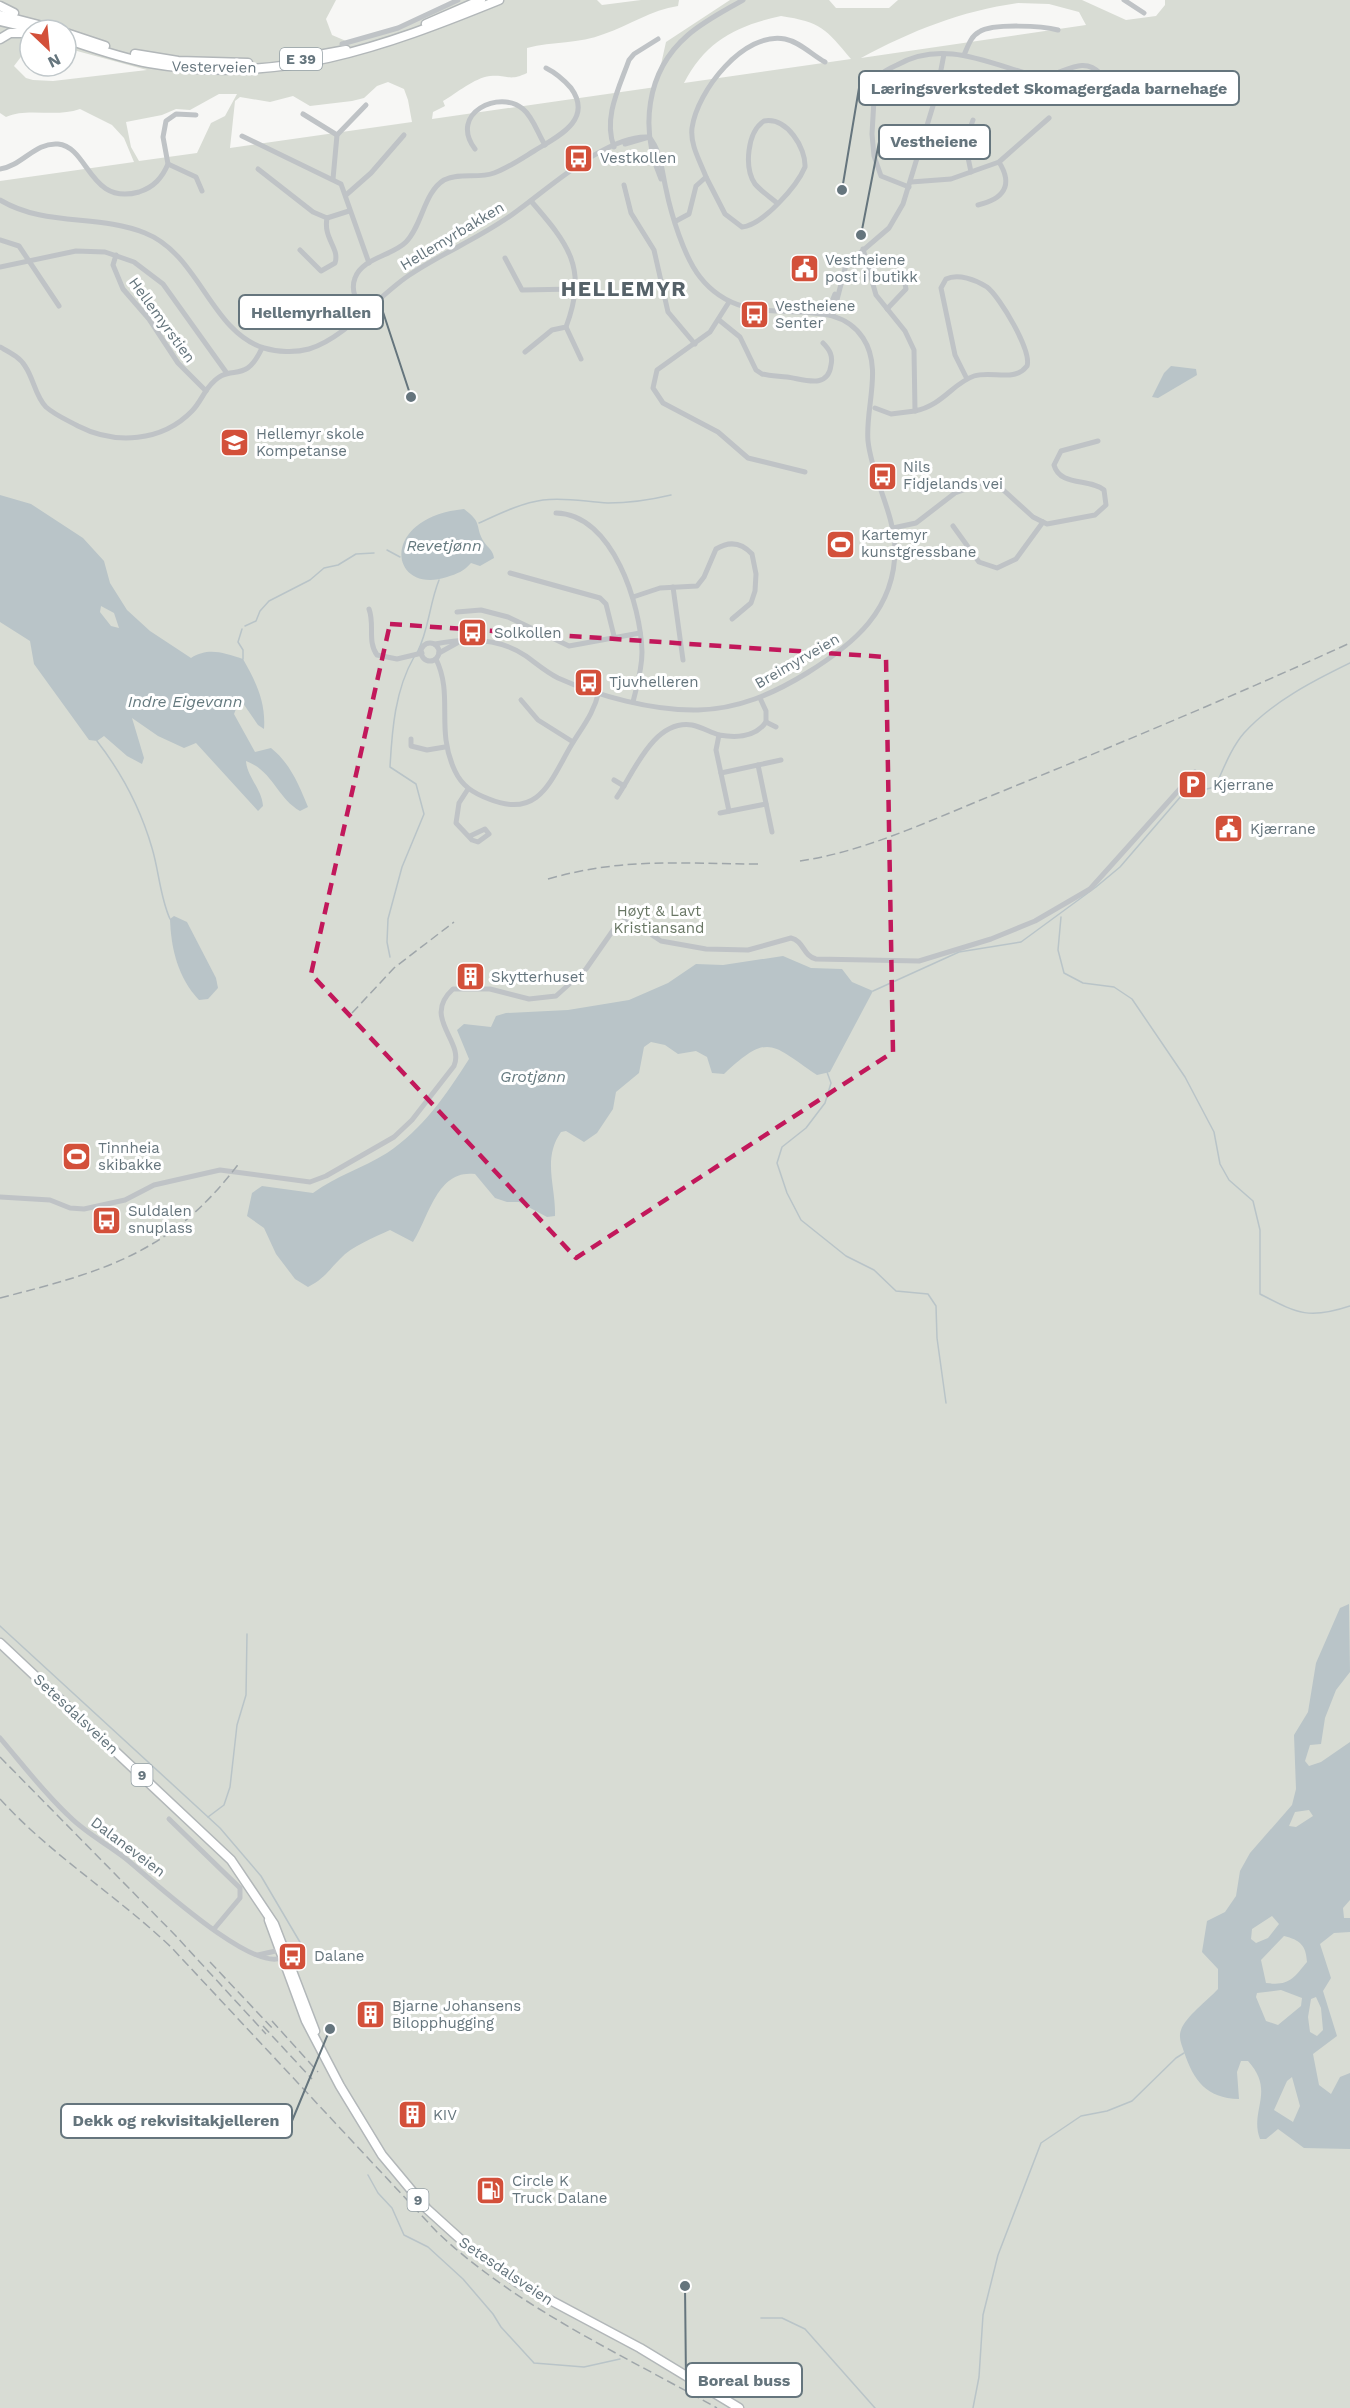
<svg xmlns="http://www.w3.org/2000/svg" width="1350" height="2408" viewBox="0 0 1350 2408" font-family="'Work Sans',sans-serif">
<rect width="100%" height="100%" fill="#f7f7f5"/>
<!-- green -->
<path fill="#d8dcd4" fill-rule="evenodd" d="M0,0H336L326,19L332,35L346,41L377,35L461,0H597L602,5L641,0H679L678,6C651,10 630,25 604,34C579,44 553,41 527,48V73C508,82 508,74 490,76C474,78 457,93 443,101L445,106L433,112L432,119L656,87L666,42L730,0H829L836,8H889L898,0H1082L1126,20L1156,16L1165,5V0H1350V2408H0V181L134,162L124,138L112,125L80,109C55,118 28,107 6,117L0,113ZM1018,3L1049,4L1079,12L1086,25L861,58C911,31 961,11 1018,3ZM781,16C821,22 826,29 851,59L684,83C706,41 736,26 781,16ZM30,30H66V48L147,70L53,81L33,80L26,78L14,66L30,45ZM388,82L404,89L408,100L412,122L230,148L235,101L240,97L270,102L293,96L310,106L352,101L364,98L377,86ZM219,94H237L225,116L211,123L197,153L139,161L131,147L126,122L162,115L176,109L190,110Z"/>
<!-- water -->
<g fill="#b9c4c8" fill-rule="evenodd">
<polygon points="1171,366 1196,369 1197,375 1158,398 1152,397 1164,373"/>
<path d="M0,495L31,504L83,538L104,561L110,583L127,610L150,631L191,658C209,647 223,653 243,659C256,682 266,702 264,729L258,725L240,699L234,714L255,752L271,748C290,763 299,785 308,807L300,811C277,798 273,771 246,761C247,777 262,789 263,806L258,811L196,743L184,748L158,736L132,718L144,758L142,764L127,756L104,736L97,741L89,740L34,664L30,641L0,622ZM101,606L114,613L119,628L111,626L100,612Z"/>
<path d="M464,509C484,524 474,526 484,542C488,548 493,550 494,558L480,566L471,563C464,571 457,574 447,577C390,596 377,518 464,509Z"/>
<path d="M174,916L187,922L216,978L218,988L208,999L199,1000C178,978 171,949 170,919Z"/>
<path d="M783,956L811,968L842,969L852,982L873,991L830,1072L817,1075C771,1044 769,1032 724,1074L712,1073L707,1057L696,1051L678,1054L665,1045L651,1042L644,1047L639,1073L616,1092L613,1109L597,1133L584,1142L566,1131L561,1132C542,1159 556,1186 555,1216L547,1217L519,1202H507L495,1198L475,1174C437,1169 429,1217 413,1242L390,1230C373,1238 352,1246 340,1259C327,1272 325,1278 308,1287L295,1279L276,1254L264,1228L247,1216L252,1193L262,1186L313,1193C336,1176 363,1168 387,1153C423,1129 446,1095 469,1059L457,1030L464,1024L491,1027L496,1016L506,1013L568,1010L629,1000L668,983L696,964L723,965Z"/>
<path d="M1349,1604L1350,1672L1336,1690L1325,1718L1321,1744L1310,1745L1305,1761L1309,1766L1321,1762L1350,1742V1900L1343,1908L1344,1918H1350V1932L1334,1933L1320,1944L1331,1978L1323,1991L1337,2036L1313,2054L1319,2085L1331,2094L1340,2077L1350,2073V2149L1304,2148L1278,2129L1266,2139H1260C1249,2110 1276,2092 1248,2061H1241L1237,2072L1239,2099C1206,2098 1194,2081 1184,2052C1182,2045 1178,2038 1181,2030C1186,2016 1207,2001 1218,1989V1969L1202,1952L1207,1921L1225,1912L1236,1896L1240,1871L1250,1853L1292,1805L1296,1789L1294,1735L1308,1712L1316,1663L1340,1608ZM1309,1810L1313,1816L1296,1827L1289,1826L1295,1812ZM1272,1916L1279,1924L1268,1938L1256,1943L1251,1939L1252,1929ZM1284,1936C1300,1940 1306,1945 1307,1962C1293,1979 1289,1986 1266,1983L1261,1960ZM1281,1990L1302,1998L1301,2006L1278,2025L1266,2021L1256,1997L1257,1993ZM1316,1997L1321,2008L1323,2030L1317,2036L1310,2032L1308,2017L1311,1999ZM1292,2077L1300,2106L1293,2122L1274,2110L1287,2081Z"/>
</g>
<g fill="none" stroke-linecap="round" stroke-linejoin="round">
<!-- stream -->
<g stroke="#b9c4c8" stroke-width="1.5">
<path d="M479,523C499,514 521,503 543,500C566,497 586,502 608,503C630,503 650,500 671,495"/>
<polyline points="387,550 400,557"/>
<polyline points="245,626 256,621 260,611 269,601 310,580 324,568 338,565 356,554 374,553"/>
<polyline points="242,629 238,642 243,650 243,659"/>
<path d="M417,653C429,630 429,605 439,580"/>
<path d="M97,741C121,772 141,810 152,848C159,871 160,897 170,919"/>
<path d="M1061,917L1058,950L1064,973L1083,983L1114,987L1132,999L1185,1077L1214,1132L1220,1164L1229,1180L1253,1201L1260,1230V1294C1297,1313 1308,1320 1350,1306"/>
<path d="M390,957L387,942L388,919L402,867L424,814L416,784L390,767C392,730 395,690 414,657"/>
<path d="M873,991L959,952L1021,942L1096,887L1120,867L1182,795L1215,787C1223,770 1231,748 1244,733C1272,702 1313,681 1350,663"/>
<polyline points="827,1072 831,1083 825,1103 806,1128 782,1147 777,1163 787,1193 801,1220 846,1256 874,1270 896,1291 928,1294 936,1306 937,1338 946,1403"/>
<polyline points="0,1626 220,1828 261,1876 304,1949"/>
<polyline points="208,1817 224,1805 230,1787 237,1725 246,1695 247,1634"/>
<polyline points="368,2175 378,2193 392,2208 404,2235 428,2247 463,2279 493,2314 501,2327 534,2363 584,2367 620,2359"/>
<polyline points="761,2318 782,2318 805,2329 875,2408"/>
<polyline points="973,2408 979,2377 983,2315 998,2255 1041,2143 1081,2116 1107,2111 1132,2101 1176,2058 1184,2053"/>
</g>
<defs>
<g id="highway">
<polyline points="0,6 14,13"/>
<polyline points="0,15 58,30"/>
<polyline points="0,21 39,30"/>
<polyline points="426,24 481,0"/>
<polyline points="66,33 105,46"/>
<polyline points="0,39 10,33 30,33"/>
<path d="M66,39C93,48 121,58 149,63C278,86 383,47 499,0"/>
<polyline points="135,54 178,61 248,63"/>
<polyline points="302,58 346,50"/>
<polyline points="0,1643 231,1860 274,1924 315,2031"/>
<polyline points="269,1920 306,2021 340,2086 382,2155 427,2209 469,2247 518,2283 640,2348 739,2408"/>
</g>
</defs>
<!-- highway casing -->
<use href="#highway" stroke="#b2b7b9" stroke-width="11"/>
<!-- minor -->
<g stroke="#bfc3c6" stroke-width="5">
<polyline points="1124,0 1144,13"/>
<polyline points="342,44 398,28 458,0"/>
<path d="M964,55C968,46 971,36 979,32C993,23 1043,26 1058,30"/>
<polyline points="303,114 337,135"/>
<polyline points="242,136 341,184 369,263"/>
<polyline points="625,144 649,137"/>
<path d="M614,147C603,118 619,88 629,60L634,54L658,39"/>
<path d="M475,149C448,113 500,89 523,109C533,117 538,134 545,145"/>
<polyline points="168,164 196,177 202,191"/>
<path d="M0,169C22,166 35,142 58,144C89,147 89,206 139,192C154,187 162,178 168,164L163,137L166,121L176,114L196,115"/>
<polyline points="258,169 313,212 327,218 349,211"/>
<polyline points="971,172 965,143 973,120"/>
<path d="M706,177L725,214L742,227C763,225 797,186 805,167C806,148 787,117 764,121C747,132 744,168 755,184C761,191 770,197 777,203"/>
<polyline points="333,179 337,135 366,105"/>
<path d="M661,179C640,130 645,72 688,35C704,21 724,11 743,0"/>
<polyline points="911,182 951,179 999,162 1049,118"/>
<polyline points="624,185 631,213 654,250 668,312 695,344"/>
<path d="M909,187L881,176L874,156L872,134L875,82C879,73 889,69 897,65C944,38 992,65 1039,77C1062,77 1081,53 1101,74"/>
<polyline points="346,195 371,173 404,135"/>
<path d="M0,200C45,227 98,214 145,233C199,254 211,332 264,348C277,352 295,353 309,349C345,338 377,297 408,276C443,252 483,237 517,211C549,188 608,134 649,137"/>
<path d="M978,205C1003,199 1014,186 999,162"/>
<path d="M676,221L689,214L696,186L706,177C700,161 690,145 692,128C697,91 744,31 785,39C800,42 812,55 825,62"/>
<polyline points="0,240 19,246 59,306"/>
<path d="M863,249L876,295L905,331L914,350L915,411C943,405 953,383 974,376C992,370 1014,383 1027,366C1032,351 1000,297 987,287C976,280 958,273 946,279L941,288L955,355L967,379"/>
<path d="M300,250L321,271L335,263C340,248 323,239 327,218"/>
<polyline points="116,255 113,265 123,289 149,319 178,363 206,391"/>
<polyline points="505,258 522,290 575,289"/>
<polyline points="0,267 76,251 105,252 134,262 163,284 226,372"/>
<polyline points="729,302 710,332 657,370 653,388 663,403 718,432 748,458 805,472"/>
<polyline points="887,309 906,289 904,279 898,271"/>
<path d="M364,312C357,302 350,291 355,278C362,258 392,256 406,242C422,226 424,192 444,180C460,172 478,179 494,173C508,168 521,159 534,151C557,137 594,120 571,88C564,80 556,73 546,68"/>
<polyline points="827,314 835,294"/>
<polyline points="833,315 846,265 889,228 903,204 936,96 944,54"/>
<path d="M719,320L740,337L756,370L762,374C770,376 779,376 787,377C803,379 828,390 831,365C833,356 830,350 823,343"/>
<polyline points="566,327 581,359"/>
<path d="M0,347C9,352 20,357 25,366C34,379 35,396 46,407C55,415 67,420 78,426C115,445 162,442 192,411C199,404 202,396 208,388C230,358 243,389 262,348"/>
<path d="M525,352L552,330L566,327C588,268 569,245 531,201"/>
<polyline points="875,408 891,414 915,411"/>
<path d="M556,513C613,514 641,606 642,652C642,670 637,685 633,702"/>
<polyline points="953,526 979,562 997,568 1016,559 1043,522"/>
<path d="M893,528L916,523L955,493L986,482L1000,487L1033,517L1047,524L1095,515L1106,505L1104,490C1090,478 1060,487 1054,465L1061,451L1098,441"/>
<polyline points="510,573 600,598 606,604 614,636"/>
<polyline points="673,587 683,660"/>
<path d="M633,597L660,588L697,586L704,577L716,549C729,541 741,542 752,554L756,574L755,591L751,603L732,619"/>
<path d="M369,609C375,625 367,641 377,655L397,659L422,653"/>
<polyline points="457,612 481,610 508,617 569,646 640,633"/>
<circle cx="430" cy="652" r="9"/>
<path d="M435,644C465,638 500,638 526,656C537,664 546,672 558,678C598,696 653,711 698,710C738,709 773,694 807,673C854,644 895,610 895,549C894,512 872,478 868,441C865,408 883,368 863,338C829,286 749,340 700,277C684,257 671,214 666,189C662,172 661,151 649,137"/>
<polyline points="439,653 457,643"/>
<path d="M436,659C454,696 435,729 455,771C462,786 473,793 489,799C540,820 551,779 572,744C583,726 594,713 599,691"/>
<polyline points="760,698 766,711 766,722 776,727"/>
<polyline points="521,700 538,720 573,742"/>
<polyline points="411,739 411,746 427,750 445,747"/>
<polyline points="758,765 772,832"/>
<polyline points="721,773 781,760"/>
<polyline points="614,780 624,786"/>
<polyline points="468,789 459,803 456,823 472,840 478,842 489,834 485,829 470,836"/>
<path d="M617,797C634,772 654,719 692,725C701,727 710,732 719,735"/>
<path d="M729,811L716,750L719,735C736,738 755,738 766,722"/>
<polyline points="720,813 766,804"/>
<path d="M0,1197L50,1200L70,1208L84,1209L125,1200L154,1185L220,1170L310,1182L326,1176L394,1137L412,1120L454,1066C465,1041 421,1018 453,989H490L529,999L556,996L586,969L616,926L632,917L646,921L652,935L661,941L706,949L748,950L791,938C804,941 803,956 816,959L919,961L991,939L1035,921L1090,889L1195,772"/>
<path d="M0,1738C23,1765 44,1793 70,1817C86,1833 107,1844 125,1858C150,1878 254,1975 283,1957"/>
<polyline points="169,1819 240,1888 240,1898 214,1929"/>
<polyline points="258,1955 280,1950"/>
</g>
<!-- highway -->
<use href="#highway" stroke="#fff" stroke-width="8"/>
<!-- rail -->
<g stroke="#9fa6aa" stroke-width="1.5" stroke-dasharray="9 4.5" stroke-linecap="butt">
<path d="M800,861C868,851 935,818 998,793C1116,745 1234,696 1350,643"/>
<path d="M548,879C625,857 680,864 758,864"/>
<polyline points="352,1013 394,968 454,922"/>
<path d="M0,1298C105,1271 172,1253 240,1162"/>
<polyline points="0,1757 175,1935 266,2034"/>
<path d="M0,1799C51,1855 116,1895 171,1947L437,2232C516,2307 623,2355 717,2408"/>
<polyline points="210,1962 274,2030"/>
<polyline points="272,2021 318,2072"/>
<polyline points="263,2026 312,2079"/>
</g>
</g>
<!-- marked area -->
<path fill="none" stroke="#c2185b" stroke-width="4.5" stroke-dasharray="12 8" stroke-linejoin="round" d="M390,624L886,657L893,1052L576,1258L311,974Z"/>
<!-- icons -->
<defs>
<symbol id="bus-square" viewBox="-11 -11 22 22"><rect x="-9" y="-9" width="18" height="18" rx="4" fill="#d3503a" stroke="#fff"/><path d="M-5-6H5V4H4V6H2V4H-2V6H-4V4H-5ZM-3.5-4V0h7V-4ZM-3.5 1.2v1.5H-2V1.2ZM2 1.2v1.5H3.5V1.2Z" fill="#fff"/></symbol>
<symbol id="civic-square" viewBox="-11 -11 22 22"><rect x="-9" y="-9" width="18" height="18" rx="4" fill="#d3503a" stroke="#fff"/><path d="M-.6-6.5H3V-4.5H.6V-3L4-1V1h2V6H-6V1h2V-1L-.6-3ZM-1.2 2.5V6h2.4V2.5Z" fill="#fff"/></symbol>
<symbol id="school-square" viewBox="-11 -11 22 22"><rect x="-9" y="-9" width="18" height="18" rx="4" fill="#d3503a" stroke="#fff"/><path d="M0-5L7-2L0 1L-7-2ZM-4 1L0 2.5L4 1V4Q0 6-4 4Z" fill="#fff"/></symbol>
<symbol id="stadium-square" viewBox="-11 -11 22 22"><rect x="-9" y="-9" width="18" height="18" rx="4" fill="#d3503a" stroke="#fff"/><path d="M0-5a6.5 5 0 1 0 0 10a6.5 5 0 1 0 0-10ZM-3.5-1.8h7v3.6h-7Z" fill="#fff"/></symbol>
<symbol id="parking-square" viewBox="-11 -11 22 22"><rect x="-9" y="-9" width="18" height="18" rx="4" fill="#d3503a" stroke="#fff"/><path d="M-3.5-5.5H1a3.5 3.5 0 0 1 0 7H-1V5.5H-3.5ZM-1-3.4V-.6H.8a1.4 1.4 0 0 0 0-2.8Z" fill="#fff"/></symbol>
<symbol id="building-square" viewBox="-11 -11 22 22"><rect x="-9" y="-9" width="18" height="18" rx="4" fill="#d3503a" stroke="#fff"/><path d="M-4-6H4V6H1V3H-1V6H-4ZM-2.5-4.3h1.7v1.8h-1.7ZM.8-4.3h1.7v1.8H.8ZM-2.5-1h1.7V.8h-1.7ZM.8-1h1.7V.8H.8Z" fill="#fff"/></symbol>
<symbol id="fuel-square" viewBox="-11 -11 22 22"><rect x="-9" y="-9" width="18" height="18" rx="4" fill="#d3503a" stroke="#fff"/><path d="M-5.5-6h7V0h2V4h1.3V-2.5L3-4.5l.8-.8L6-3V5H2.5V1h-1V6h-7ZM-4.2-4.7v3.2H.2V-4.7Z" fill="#fff"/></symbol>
</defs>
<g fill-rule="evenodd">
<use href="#bus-square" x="562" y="142" width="33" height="33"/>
<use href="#civic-square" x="788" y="252" width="33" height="33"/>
<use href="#bus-square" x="738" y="298" width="33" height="33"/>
<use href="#school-square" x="218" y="426" width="33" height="33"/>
<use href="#bus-square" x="866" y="460" width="33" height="33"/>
<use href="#stadium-square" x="824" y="528" width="33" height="33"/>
<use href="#bus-square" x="456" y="616" width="33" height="33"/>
<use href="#bus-square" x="572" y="666" width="33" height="33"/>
<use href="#parking-square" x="1176" y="768" width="33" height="33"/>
<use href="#civic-square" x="1212" y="812" width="33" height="33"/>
<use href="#building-square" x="454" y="960" width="33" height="33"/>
<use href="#stadium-square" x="60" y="1140" width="33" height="33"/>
<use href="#bus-square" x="90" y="1204" width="33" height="33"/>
<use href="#bus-square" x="276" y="1940" width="33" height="33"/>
<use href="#building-square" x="354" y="1998" width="33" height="33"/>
<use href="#building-square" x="396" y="2098" width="33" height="33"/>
<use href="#fuel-square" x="474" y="2174" width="33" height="33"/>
</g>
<g text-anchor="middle" stroke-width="6" stroke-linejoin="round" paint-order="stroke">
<!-- shield labels -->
<g fill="#fff" stroke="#939ea4" stroke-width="1.5">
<rect x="280" y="48" width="42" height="22" rx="4.5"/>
<rect x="131.5" y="1764" width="21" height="22" rx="4.5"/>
<rect x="407.5" y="2189" width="21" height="22" rx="4.5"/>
</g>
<g font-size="14" font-weight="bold" fill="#65757d">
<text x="301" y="64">E 39</text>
<text x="142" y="1780">9</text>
<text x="418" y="2205">9</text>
</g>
<!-- street labels -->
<g font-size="15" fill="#65757d" stroke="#fff">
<text transform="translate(214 67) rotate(1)" y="5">Vesterveien</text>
<text transform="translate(452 236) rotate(-31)" y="5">Hellemyrbakken</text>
<text transform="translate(162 320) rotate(54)" y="5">Hellemyrstien</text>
<text transform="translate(797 661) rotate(-30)" y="5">Breimyrveien</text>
<text transform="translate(76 1714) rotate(43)" y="5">Setesdalsveien</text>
<text transform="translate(128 1847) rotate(37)" y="5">Dalaneveien</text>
<text transform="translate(506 2271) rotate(34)" y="5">Setesdalsveien</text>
</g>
<!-- poi labels -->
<g font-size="15" fill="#65757d" stroke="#fff" text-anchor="start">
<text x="600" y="163">Vestkollen</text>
<text x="825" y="265">Vestheiene<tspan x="825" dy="17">post i butikk</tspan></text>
<text x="775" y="311">Vestheiene<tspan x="775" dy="17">Senter</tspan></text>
<text x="256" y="439">Hellemyr skole<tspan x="256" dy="17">Kompetanse</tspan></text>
<text x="903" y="472">Nils<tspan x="903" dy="17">Fidjelands vei</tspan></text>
<text x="861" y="540">Kartemyr<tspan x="861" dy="17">kunstgressbane</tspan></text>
<text x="494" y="638">Solkollen</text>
<text x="609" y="687">Tjuvhelleren</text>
<text x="1213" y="790">Kjerrane</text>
<text x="1250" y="834">Kjærrane</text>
<text x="491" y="982">Skytterhuset</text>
<text x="98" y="1153">Tinnheia<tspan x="98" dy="17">skibakke</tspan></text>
<text x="128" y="1216">Suldalen<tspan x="128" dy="17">snuplass</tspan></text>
<text x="314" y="1961">Dalane</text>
<text x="392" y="2011">Bjarne Johansens<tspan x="392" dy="17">Bilopphugging</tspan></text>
<text x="433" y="2120">KIV</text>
<text x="512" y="2186">Circle K<tspan x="512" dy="17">Truck Dalane</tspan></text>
</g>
<!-- park labels -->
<g font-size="15" fill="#687664" stroke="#fff">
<text x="659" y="916">Høyt &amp; Lavt<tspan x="659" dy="17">Kristiansand</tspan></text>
</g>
<!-- water labels -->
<g font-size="16" font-style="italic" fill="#657a7f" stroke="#fff">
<text x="444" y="551">Revetjønn</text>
<text x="185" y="707">Indre Eigevann</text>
<text x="533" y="1082">Grotjønn</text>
</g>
<!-- district labels -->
<g font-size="21" font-weight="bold" letter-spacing="1.5" fill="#566269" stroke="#fff">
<text x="624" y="296">HELLEMYR</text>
</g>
</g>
<!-- callouts -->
<path fill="none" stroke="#65757d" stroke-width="2" d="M842 190L859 88M861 235L879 142M411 397L383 312M330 2029L292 2121M685 2286L686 2380"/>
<g fill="#65757d" stroke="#fff" stroke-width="2">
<circle cx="842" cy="190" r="6"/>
<circle cx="861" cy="235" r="6"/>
<circle cx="411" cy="397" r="6"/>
<circle cx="330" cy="2029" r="6"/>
<circle cx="685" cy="2286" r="6"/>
</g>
<g fill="#fff" stroke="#65757d" stroke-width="2">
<rect x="859" y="71" width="380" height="34" rx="6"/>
<rect x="879" y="125" width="111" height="34" rx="6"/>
<rect x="239" y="295" width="144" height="34" rx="6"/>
<rect x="61" y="2104" width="231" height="34" rx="6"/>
<rect x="686" y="2363" width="116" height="34" rx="6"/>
</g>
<g font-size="16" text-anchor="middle" font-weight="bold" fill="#65757d">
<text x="1049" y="94">Læringsverkstedet Skomagergada barnehage</text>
<text x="934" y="147">Vestheiene</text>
<text x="311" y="318">Hellemyrhallen</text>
<text x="176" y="2126">Dekk og rekvisitakjelleren</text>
<text x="744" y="2386">Boreal buss</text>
</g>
<!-- north arrow -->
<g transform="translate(48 48) rotate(154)"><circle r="28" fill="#ffffff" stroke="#c1c8cb" stroke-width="1.5"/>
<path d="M0-4.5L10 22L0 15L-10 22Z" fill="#d3503a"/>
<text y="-9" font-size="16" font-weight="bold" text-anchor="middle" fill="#65757d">N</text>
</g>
</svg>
